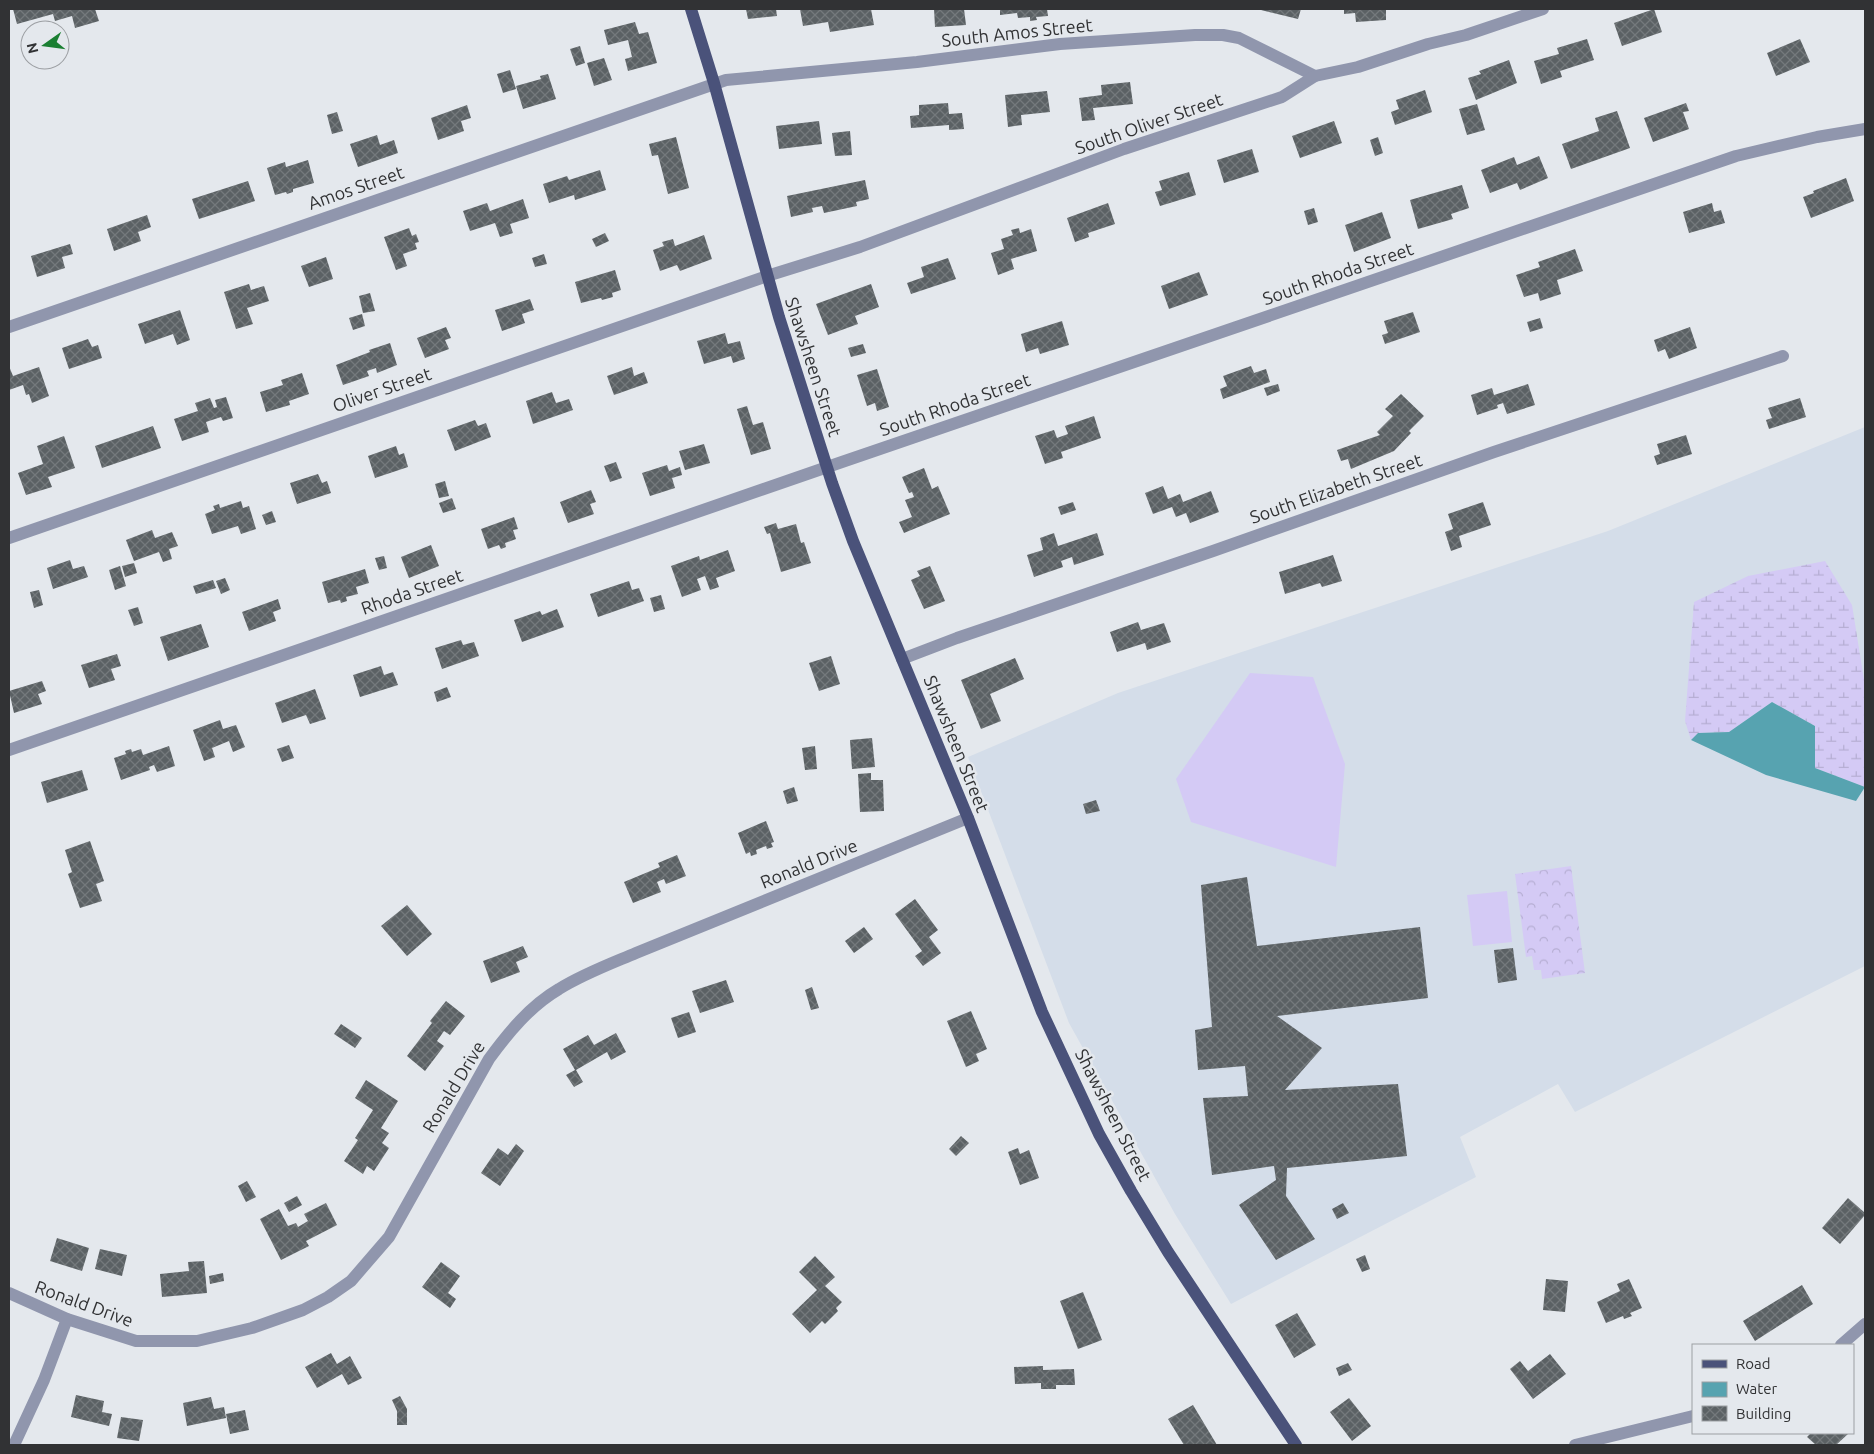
<svg xmlns="http://www.w3.org/2000/svg" width="1874" height="1454" viewBox="0 0 1874 1454" font-family="Ubuntu,sans-serif">
<defs>
<pattern id="forest-crowns" width="20" height="18" patternUnits="userSpaceOnUse" patternTransform="scale(1.25)"><rect width="20" height="18" fill="#d4caf5"/><path d="M2 6a3 3 0 1 1 6 0M12 15a3 3 0 1 1 6 0" fill="none" stroke="#b6aed3"/></pattern>
<pattern id="wetland-marsh" width="20" height="14" patternUnits="userSpaceOnUse" patternTransform="scale(1.25)"><rect width="20" height="14" fill="#d4caf5"/><path d="M1 5h8M5 5V1M11 12h8M15 12V8" fill="none" stroke="#b6aed3"/></pattern>
<pattern id="building-cross-hatch" width="8" height="8" patternUnits="userSpaceOnUse" patternTransform="scale(1.25)"><rect width="8" height="8" fill="#5b6164"/><path d="M0 0l8 8M0 8l8-8" fill="none" stroke="#74797c"/></pattern>
</defs>
<rect width="100%" height="100%" fill="#e4e8ed"/>
<!-- built -->
<polygon fill="#d4dde9" points="1865,427 1865,966 1575,1112 1558,1084 1460,1137 1476,1177 1231,1304 1175,1214 1069,1023 968,757 1118,693 1608,531"/>
<!-- forest -->
<polygon fill="url(#forest-crowns)" points="1571,866 1585,973 1542,979 1541,970 1534,970 1532,956 1526,957 1515,874"/>
<!-- wetland -->
<polygon fill="url(#wetland-marsh)" points="1825,561 1852,605 1865,686 1865,787 1815,768 1815,726 1772,702 1729,732 1698,733 1691,740 1685,721 1694,602 1748,576"/>
<!-- pitch -->
<g fill="#d4caf5">
<polygon points="1250,673 1313,677 1345,764 1336,867 1191,822 1176,779"/>
<polygon points="1507,891 1512,942 1473,946 1467,895"/>
</g>
<!-- water -->
<polygon fill="#57a3b0" points="1772,702 1815,726 1815,768 1865,787 1856,801 1766,775 1691,740 1698,733 1729,732"/>
<!-- building -->
<g fill="url(#building-cross-hatch)">
<polygon points="13,9 95,9 99,21 75,28 72,16 55,21 53,14 17,24"/>
<polygon points="746,9 776,9 777,16 748,19"/>
<polygon points="800,9 871,9 874,25 830,32 828,22 803,26"/>
<polygon points="934,9 964,9 966,25 935,27"/>
<polygon points="1000,9 1047,9 1048,16 1036,17 1037,20 1030,21 1030,17 1018,18 1017,13 1000,15"/>
<polygon points="1257,9 1301,9 1298,19"/>
<polygon points="1344,9 1386,9 1386,20 1356,22 1355,13 1344,14"/>
<polygon points="1654,9 1662,32 1622,46 1614,23"/>
<polygon points="635,22 639,34 648,32 657,63 628,71 625,59 632,57 628,40 608,45 604,30"/>
<polygon points="1587,39 1594,60 1560,71 1562,77 1541,84 1534,61 1559,54 1557,48"/>
<polygon points="1800,39 1810,62 1776,76 1767,53"/>
<polygon points="580,46 585,63 576,66 570,49"/>
<polygon points="604,58 612,80 594,86 587,63"/>
<polygon points="1509,60 1517,83 1476,100 1468,78 1481,74 1479,71"/>
<polygon points="510,70 516,89 503,93 497,74"/>
<polygon points="548,74 556,99 523,109 516,86 541,79 540,76"/>
<polygon points="1130,82 1133,104 1093,108 1095,120 1082,121 1079,98 1102,95 1101,85"/>
<polygon points="1425,90 1432,112 1395,125 1391,112 1399,109 1396,100"/>
<polygon points="1047,91 1050,112 1021,115 1022,125 1008,127 1005,95"/>
<polygon points="948,103 949,114 962,113 964,129 949,130 949,125 911,128 910,116 919,115 919,105"/>
<polygon points="1686,103 1689,111 1683,112 1689,129 1653,142 1644,118"/>
<polygon points="1477,104 1485,130 1467,135 1459,109"/>
<polygon points="467,105 471,118 461,121 464,131 438,140 431,118"/>
<polygon points="1617,111 1630,148 1571,169 1562,144 1599,131 1595,118"/>
<polygon points="337,112 343,131 332,134 327,115"/>
<polygon points="819,121 822,144 779,149 776,126"/>
<polygon points="1334,121 1342,143 1300,158 1292,136"/>
<polygon points="850,131 852,155 835,156 832,133"/>
<polygon points="377,135 380,145 394,140 398,153 358,167 350,144"/>
<polygon points="676,137 689,188 668,194 658,155 652,156 649,144"/>
<polygon points="1378,137 1383,153 1375,156 1370,140"/>
<polygon points="1252,149 1259,172 1224,183 1217,160"/>
<polygon points="1539,156 1548,178 1520,190 1517,183 1490,193 1481,170 1514,157 1517,165"/>
<polygon points="308,160 314,183 293,189 293,192 287,194 286,192 275,195 267,168 285,162 286,167"/>
<polygon points="600,170 606,190 575,200 574,195 549,203 543,184 567,176 569,180"/>
<polygon points="1189,172 1196,195 1160,206 1155,192 1162,190 1159,181"/>
<polygon points="1846,178 1854,201 1811,218 1803,197 1814,193 1813,191"/>
<polygon points="865,180 869,199 856,202 857,206 824,213 822,206 812,208 813,212 791,217 787,196"/>
<polygon points="248,181 255,201 199,219 192,199"/>
<polygon points="1462,185 1469,208 1451,214 1453,219 1418,229 1410,200"/>
<polygon points="523,199 529,218 510,224 513,233 500,237 495,223 470,231 463,211 487,203 490,211"/>
<polygon points="1108,203 1115,224 1088,233 1089,237 1075,242 1067,218"/>
<polygon points="1712,203 1714,212 1721,210 1725,223 1689,233 1683,212"/>
<polygon points="1314,208 1318,222 1308,225 1304,211"/>
<polygon points="1382,212 1391,238 1354,252 1345,225"/>
<polygon points="147,215 151,227 138,232 141,241 114,251 107,229"/>
<polygon points="409,228 412,236 416,234 419,242 415,243 417,249 403,254 407,266 396,270 384,237"/>
<polygon points="1019,228 1020,233 1031,229 1037,251 1011,259 1014,269 998,275 991,253 1004,249 1001,239 1013,235 1011,230"/>
<polygon points="605,233 609,241 596,247 592,239"/>
<polygon points="704,235 712,259 680,271 677,265 660,271 653,250 664,246 662,242 673,239 675,246"/>
<polygon points="70,244 73,254 62,257 65,268 37,277 31,256"/>
<polygon points="1575,249 1583,271 1557,280 1561,294 1540,301 1538,293 1524,297 1516,275 1540,267 1538,262"/>
<polygon points="544,254 547,264 535,267 532,258"/>
<polygon points="326,257 333,279 309,287 301,266"/>
<polygon points="948,258 956,279 911,294 907,283 924,277 921,267"/>
<polygon points="615,270 621,290 612,293 613,297 602,300 601,298 581,303 575,282"/>
<polygon points="1199,272 1208,295 1169,309 1161,286"/>
<polygon points="249,284 251,290 264,286 269,301 247,308 253,324 236,329 224,292"/>
<polygon points="871,284 879,307 855,316 858,324 828,335 816,304"/>
<polygon points="370,293 375,311 363,313 359,296"/>
<polygon points="530,299 534,310 522,314 525,323 502,331 495,310"/>
<polygon points="180,310 190,340 177,345 173,334 145,344 138,324"/>
<polygon points="1413,312 1420,332 1385,344 1382,335 1388,333 1384,321"/>
<polygon points="362,314 365,326 353,330 349,318"/>
<polygon points="1540,318 1543,328 1530,332 1527,322"/>
<polygon points="1062,321 1069,345 1040,354 1038,348 1026,352 1021,334"/>
<polygon points="446,327 451,338 445,340 449,349 425,358 417,338"/>
<polygon points="1690,327 1697,348 1669,359 1665,349 1658,352 1654,340"/>
<polygon points="725,333 728,344 740,341 745,359 733,363 731,356 704,364 697,341"/>
<polygon points="88,339 92,347 98,345 102,358 69,369 62,348"/>
<polygon points="390,343 397,365 377,373 376,368 367,371 369,376 343,385 336,365 370,352 369,350"/>
<polygon points="863,344 866,353 851,357 848,348"/>
<polygon points="9,366 13,376 39,367 49,396 32,403 29,394 26,395 23,385 9,390"/>
<polygon points="1251,366 1254,373 1266,369 1270,382 1223,399 1220,389 1227,386 1223,376"/>
<polygon points="632,367 634,376 644,372 648,383 614,395 607,376"/>
<polygon points="877,369 889,407 877,411 875,403 867,406 857,375"/>
<polygon points="302,373 309,394 289,401 290,405 266,412 260,392 283,385 281,380"/>
<polygon points="1278,384 1280,391 1267,396 1264,388"/>
<polygon points="1528,384 1535,405 1507,414 1503,403 1497,405 1498,408 1477,415 1471,395 1492,388 1494,395"/>
<polygon points="552,392 556,403 569,399 573,410 533,424 526,401"/>
<polygon points="1401,394 1424,416 1409,431 1411,433 1394,451 1351,469 1348,459 1341,461 1337,450 1380,435 1377,432 1393,416 1385,409"/>
<polygon points="226,397 233,418 223,421 221,417 206,422 209,432 182,441 174,419 198,411 195,403 210,398 214,408 217,407 215,400"/>
<polygon points="1800,398 1806,417 1769,429 1766,420 1772,418 1768,408"/>
<polygon points="747,406 753,425 763,422 771,449 751,455 737,409"/>
<polygon points="1094,416 1101,438 1061,452 1063,458 1045,464 1035,436 1054,430 1057,438 1068,434 1065,426"/>
<polygon points="475,420 478,426 486,423 491,437 455,451 447,430"/>
<polygon points="153,426 161,448 102,468 95,446"/>
<polygon points="1686,435 1692,454 1657,465 1654,456 1660,454 1657,444"/>
<polygon points="64,436 75,468 48,477 52,487 26,495 18,473 43,464 37,446"/>
<polygon points="704,444 710,463 685,470 679,451"/>
<polygon points="396,446 399,455 404,453 408,467 375,478 368,456"/>
<polygon points="616,462 622,478 610,482 604,466"/>
<polygon points="667,465 669,471 680,467 682,475 672,478 675,488 650,496 642,473"/>
<polygon points="924,468 932,489 938,486 950,514 904,533 899,522 912,517 905,500 914,497 912,492 909,493 902,477"/>
<polygon points="318,474 322,483 327,481 331,493 297,504 290,483"/>
<polygon points="445,481 449,496 439,498 435,484"/>
<polygon points="1163,486 1168,499 1180,494 1183,502 1211,491 1219,512 1190,523 1186,513 1176,517 1172,507 1153,514 1145,493"/>
<polygon points="591,490 596,502 590,504 594,514 568,523 560,502"/>
<polygon points="452,498 456,509 443,513 439,503"/>
<polygon points="241,501 243,508 249,506 256,529 241,534 238,526 212,534 205,514 215,510 213,506 219,504 220,508"/>
<polygon points="1073,502 1076,510 1061,515 1058,507"/>
<polygon points="1483,502 1491,525 1459,536 1462,547 1451,551 1445,532 1453,529 1448,514"/>
<polygon points="272,511 276,522 266,525 262,515"/>
<polygon points="514,517 518,529 513,530 516,539 505,543 506,547 501,549 499,545 488,549 481,529"/>
<polygon points="776,523 778,529 796,524 801,543 804,542 811,563 781,572 770,533 767,534 764,527"/>
<polygon points="152,530 155,538 172,532 178,546 169,549 172,559 163,562 159,552 134,561 126,540"/>
<polygon points="1054,533 1058,546 1097,533 1104,555 1074,565 1072,557 1061,561 1063,567 1034,577 1027,555 1043,550 1040,538"/>
<polygon points="431,545 439,566 409,578 401,557"/>
<polygon points="728,550 735,571 716,578 719,587 710,590 705,576 697,579 701,590 682,597 671,566 699,556 700,560"/>
<polygon points="1333,555 1342,581 1322,587 1320,583 1285,594 1279,572"/>
<polygon points="384,556 387,568 379,570 375,558"/>
<polygon points="70,560 73,569 84,566 88,577 53,589 47,568"/>
<polygon points="134,563 137,573 125,577 122,566"/>
<polygon points="120,566 126,586 115,590 109,570"/>
<polygon points="930,566 945,601 924,609 911,580 920,576 917,571"/>
<polygon points="365,569 369,583 356,587 358,594 346,597 347,601 341,603 340,600 328,603 322,582"/>
<polygon points="225,578 230,590 221,594 216,581"/>
<polygon points="213,580 216,588 196,594 193,586"/>
<polygon points="629,581 632,590 639,588 644,601 598,617 590,594"/>
<polygon points="39,590 43,605 34,608 30,592"/>
<polygon points="661,595 665,609 654,612 650,598"/>
<polygon points="278,599 281,609 273,612 276,621 249,631 242,612"/>
<polygon points="138,607 143,623 134,626 128,610"/>
<polygon points="557,609 564,627 522,642 514,620 540,611 542,615"/>
<polygon points="1138,622 1141,630 1164,623 1171,642 1147,650 1145,643 1117,652 1110,632"/>
<polygon points="201,624 209,647 168,661 160,637"/>
<polygon points="461,640 463,645 474,642 479,656 442,669 435,648"/>
<polygon points="117,654 121,666 111,669 115,680 89,688 81,665"/>
<polygon points="831,656 840,684 819,691 809,663"/>
<polygon points="1015,658 1024,679 990,694 1001,721 981,729 961,680"/>
<polygon points="381,666 384,675 393,672 398,685 360,697 353,675"/>
<polygon points="42,681 46,691 38,694 42,704 14,713 9,691"/>
<polygon points="447,687 451,697 437,702 434,692"/>
<polygon points="315,689 326,719 310,724 306,715 282,723 275,703"/>
<polygon points="220,720 223,729 236,725 245,747 233,752 229,741 212,748 215,757 204,761 193,730"/>
<polygon points="872,738 875,767 852,769 850,740"/>
<polygon points="289,745 294,758 282,762 277,749"/>
<polygon points="169,746 175,766 157,772 154,765 149,767 150,770 121,780 114,758 126,754 125,751 131,749 132,752 141,749 143,755"/>
<polygon points="815,746 817,769 805,770 802,748"/>
<polygon points="82,770 88,790 47,803 41,782"/>
<polygon points="871,773 871,780 883,780 884,811 860,812 858,774"/>
<polygon points="794,787 798,801 787,804 783,791"/>
<polygon points="1096,800 1100,811 1086,814 1083,804"/>
<polygon points="766,821 774,842 771,843 773,847 767,849 766,846 756,850 757,854 751,856 750,852 746,854 738,833"/>
<polygon points="90,841 104,881 96,884 102,901 80,908 68,874 72,872 65,850"/>
<polygon points="677,855 686,876 666,884 664,879 657,882 661,892 633,903 624,882 660,867 658,863"/>
<polygon points="1247,877 1257,946 1420,927 1428,998 1277,1016 1322,1048 1285,1090 1398,1084 1407,1156 1287,1168 1286,1196 1315,1239 1276,1260 1239,1205 1276,1180 1274,1166 1212,1175 1203,1098 1248,1096 1245,1066 1198,1070 1195,1030 1212,1027 1201,885"/>
<polygon points="915,899 938,930 929,937 941,953 923,966 915,956 922,951 895,914"/>
<polygon points="407,905 432,934 407,956 381,926"/>
<polygon points="864,927 873,939 854,953 845,941"/>
<polygon points="523,946 528,957 516,962 520,972 491,983 483,961"/>
<polygon points="1513,948 1517,980 1498,983 1494,950"/>
<polygon points="726,980 734,1002 700,1013 692,991"/>
<polygon points="812,987 819,1008 811,1010 805,990"/>
<polygon points="446,1001 465,1016 450,1035 444,1031 437,1041 444,1046 425,1071 407,1056 432,1023 430,1021"/>
<polygon points="971,1011 987,1049 976,1054 979,1061 966,1067 947,1021"/>
<polygon points="689,1012 696,1032 678,1038 671,1018"/>
<polygon points="341,1024 362,1038 355,1048 334,1034"/>
<polygon points="616,1033 626,1052 611,1060 607,1052 576,1070 583,1082 574,1087 566,1075 575,1070 563,1049 588,1035 594,1045"/>
<polygon points="366,1080 398,1101 381,1128 389,1133 382,1143 389,1148 374,1171 367,1166 363,1174 344,1161 358,1140 355,1138 373,1110 355,1098"/>
<polygon points="961,1136 969,1143 956,1156 949,1149"/>
<polygon points="516,1144 524,1151 500,1186 481,1173 498,1148 508,1155"/>
<polygon points="1018,1148 1020,1154 1029,1150 1039,1178 1020,1185 1008,1152"/>
<polygon points="247,1181 256,1197 246,1202 238,1186"/>
<polygon points="297,1196 302,1205 289,1212 284,1203"/>
<polygon points="1848,1198 1865,1213 1865,1215 1840,1244 1822,1228"/>
<polygon points="326,1203 337,1225 306,1241 309,1246 281,1260 260,1219 279,1209 288,1226 296,1223 298,1227 308,1221 304,1214"/>
<polygon points="1343,1203 1349,1213 1337,1219 1332,1209"/>
<polygon points="57,1238 89,1248 82,1271 50,1261"/>
<polygon points="100,1249 127,1255 122,1276 95,1269"/>
<polygon points="1365,1255 1370,1269 1362,1272 1356,1259"/>
<polygon points="815,1256 835,1277 825,1286 842,1302 836,1308 838,1311 825,1324 822,1321 810,1333 792,1314 817,1290 799,1272"/>
<polygon points="204,1261 207,1293 162,1297 160,1274 189,1271 188,1262"/>
<polygon points="441,1262 460,1276 448,1293 456,1299 450,1308 422,1287"/>
<polygon points="223,1273 224,1281 210,1284 209,1276"/>
<polygon points="1546,1279 1568,1281 1565,1312 1543,1310"/>
<polygon points="1629,1279 1642,1308 1630,1313 1632,1316 1624,1319 1623,1316 1606,1323 1597,1302 1620,1291 1617,1284"/>
<polygon points="1802,1285 1813,1304 1755,1341 1743,1321"/>
<polygon points="1083,1292 1102,1340 1078,1349 1060,1301"/>
<polygon points="1297,1313 1316,1345 1294,1358 1275,1325"/>
<polygon points="331,1353 337,1364 350,1356 362,1378 348,1385 342,1374 317,1388 305,1367"/>
<polygon points="1550,1354 1566,1374 1533,1399 1510,1369 1520,1361 1528,1371"/>
<polygon points="1348,1363 1352,1370 1339,1376 1336,1368"/>
<polygon points="1043,1366 1043,1370 1074,1369 1075,1385 1056,1385 1056,1389 1041,1389 1041,1383 1015,1384 1014,1367"/>
<polygon points="76,1395 104,1401 102,1412 112,1414 109,1426 71,1417"/>
<polygon points="400,1396 407,1409 407,1425 397,1425 397,1411 392,1400"/>
<polygon points="211,1397 214,1409 224,1407 226,1418 187,1426 183,1403"/>
<polygon points="1349,1398 1371,1426 1352,1441 1330,1412"/>
<polygon points="1193,1405 1217,1445 1184,1445 1168,1419"/>
<polygon points="245,1410 249,1430 230,1434 226,1414"/>
<polygon points="121,1417 143,1420 139,1441 117,1438"/>
<polygon points="1811,1433 1849,1433 1836,1445 1816,1445 1807,1437"/>
</g>
<g fill="none" stroke-linecap="round" stroke-linejoin="round">
<!-- minor -->
<g stroke="#9096ad" stroke-width="12">
<polyline points="9,327 726,80 917,62 1060,44 1195,35 1223,35 1239,38 1315,76"/>
<polyline points="9,538 767,276 860,247 1124,149 1282,97 1315,76 1358,67 1428,44 1466,35 1543,9"/>
<polyline points="902,659 957,638 1213,551 1494,452 1783,356"/>
<polyline points="9,750 839,463 1736,156 1817,137 1865,129"/>
<path d="M9,1293L67,1319L136,1341H197L252,1328L303,1310L328,1297L351,1281L389,1237L489,1059C508,1033 530,1006 559,989C583,974 610,964 636,953L968,818"/>
<polyline points="1841,1345 1865,1324"/>
<polyline points="14,1445 44,1380 67,1319"/>
<polyline points="1575,1445 1693,1416"/>
</g>
<!-- major -->
<polyline stroke="#4a527a" stroke-width="12" points="691,9 714,83 779,317 832,483 853,541 968,818 1042,1012 1099,1134 1131,1191 1168,1252 1296,1445"/>
</g>
<g text-anchor="middle" stroke-width="5" stroke-linejoin="round" paint-order="stroke">
<!-- street labels -->
<g font-size="18" fill="#313234" stroke="#e4e8ed">
<text transform="translate(1017 33) rotate(-6)" y="6">South Amos Street</text>
<text transform="translate(1149 124) rotate(-19)" y="6">South Oliver Street</text>
<text transform="translate(356 188) rotate(-19)" y="6">Amos Street</text>
<text transform="translate(1338 274) rotate(-19)" y="6">South Rhoda Street</text>
<text transform="translate(813 367) rotate(72)" y="6">Shawsheen Street</text>
<text transform="translate(382 390) rotate(-19)" y="6">Oliver Street</text>
<text transform="translate(955 405) rotate(-19)" y="6">South Rhoda Street</text>
<text transform="translate(1336 489) rotate(-19)" y="6">South Elizabeth Street</text>
<text transform="translate(412 592) rotate(-19)" y="6">Rhoda Street</text>
<text transform="translate(956 744) rotate(68)" y="6">Shawsheen Street</text>
<text transform="translate(809 864) rotate(-22)" y="6">Ronald Drive</text>
<text transform="translate(454 1087) rotate(-59)" y="6">Ronald Drive</text>
<text transform="translate(1113 1115) rotate(63)" y="6">Shawsheen Street</text>
<text transform="translate(84 1304) rotate(20)" y="6">Ronald Drive</text>
</g>
</g>
<!-- border -->
<rect width="1874" height="1454" fill="none" stroke="#313234" stroke-width="20"/>
<!-- legend -->
<rect x="1692" y="1344" width="162" height="90" fill="#e4e8ed" stroke="#9c9fa3"/>
<rect x="1702" y="1360" width="25" height="8" fill="#4a527a" stroke="#9c9fa3"/>
<text x="1736" y="1369" font-size="15" fill="#313234">Road</text>
<rect x="1702" y="1382" width="25" height="15" fill="#57a3b0" stroke="#9c9fa3"/>
<text x="1736" y="1394" font-size="15" fill="#313234">Water</text>
<rect x="1702" y="1406" width="25" height="15" fill="url(#building-cross-hatch)" stroke="#9c9fa3"/>
<text x="1736" y="1419" font-size="15" fill="#313234">Building</text>
<!-- north arrow -->
<g transform="translate(45 45) rotate(256)"><circle r="24" fill="#e4e8ed" stroke="#9c9fa3"/>
<path d="M0-4L9 19L0 12L-9 19Z" fill="#1a7f32"/>
<text y="-8" font-size="14" font-weight="bold" text-anchor="middle" fill="#313234">N</text>
</g>
</svg>
